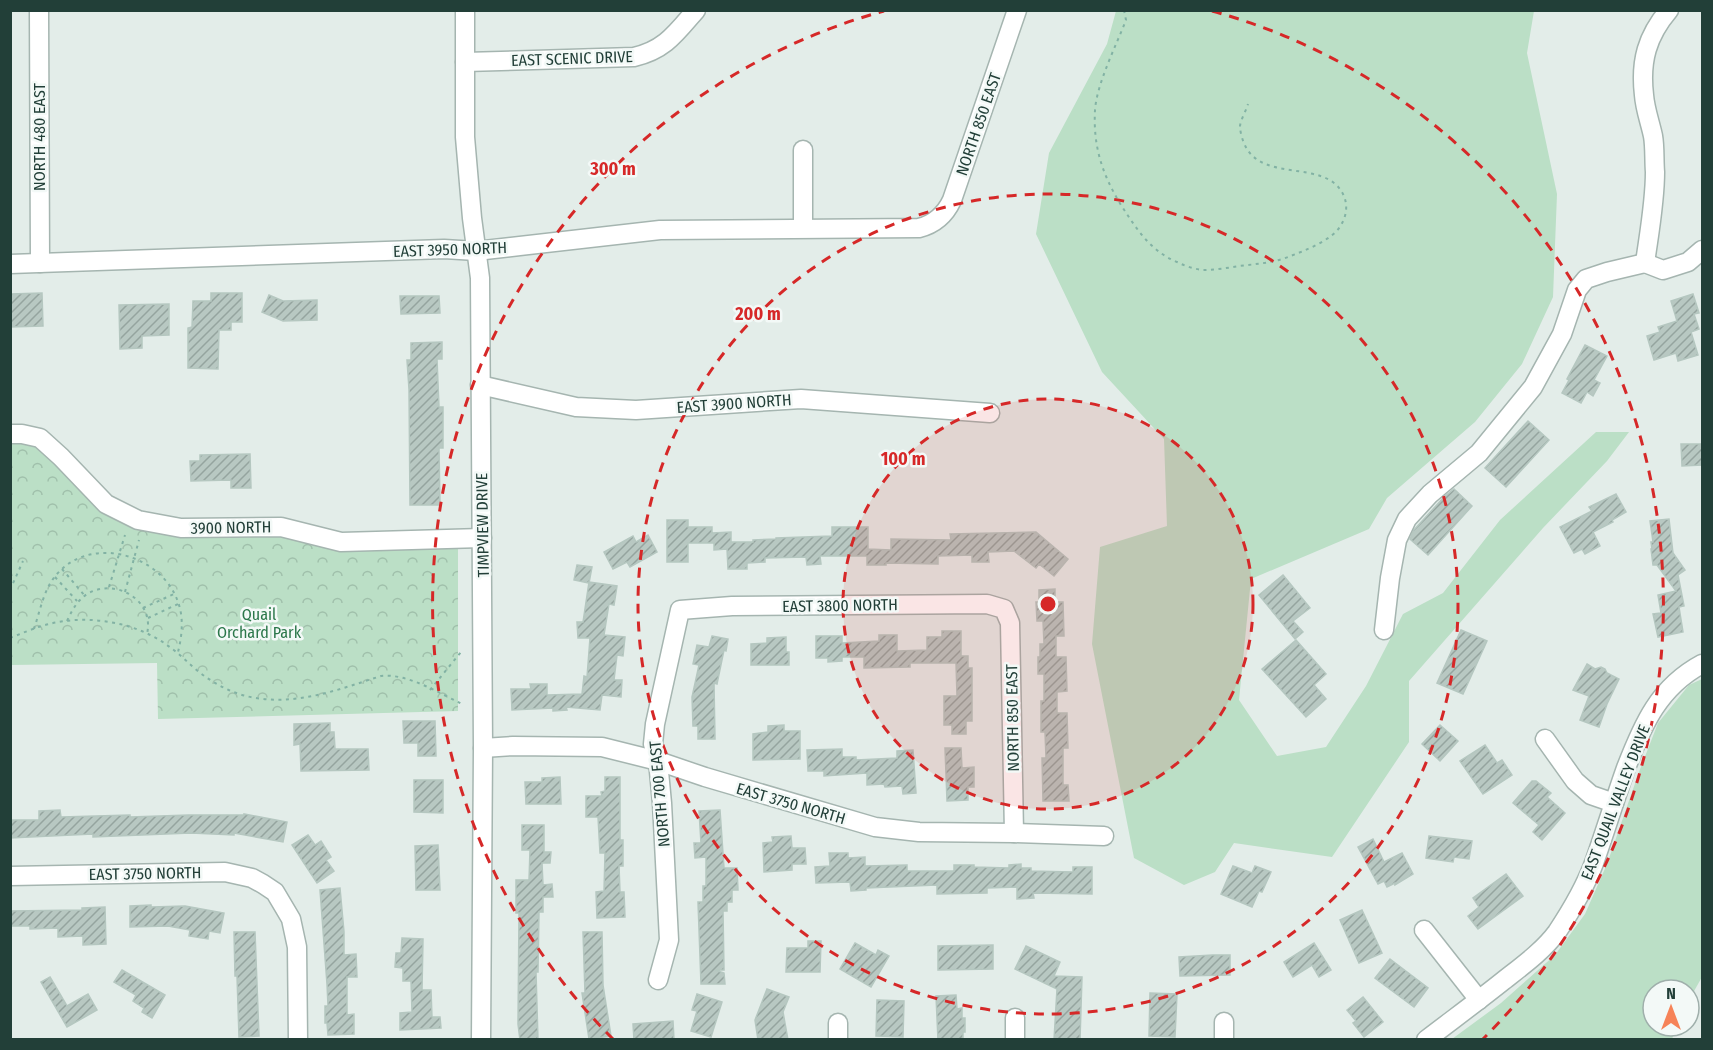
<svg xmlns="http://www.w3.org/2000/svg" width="1713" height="1050" viewBox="0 0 1713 1050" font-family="'Fira Sans Condensed',sans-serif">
<defs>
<pattern id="park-crowns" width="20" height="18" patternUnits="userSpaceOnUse" patternTransform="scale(1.5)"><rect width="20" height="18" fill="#bbdfc6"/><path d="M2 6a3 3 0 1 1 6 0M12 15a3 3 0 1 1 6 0" fill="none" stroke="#a0c0ab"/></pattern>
<pattern id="building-hatch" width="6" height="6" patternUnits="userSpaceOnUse" patternTransform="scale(1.5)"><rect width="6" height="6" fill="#b8c8c2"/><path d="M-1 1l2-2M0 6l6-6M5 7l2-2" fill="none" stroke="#95a49f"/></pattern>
</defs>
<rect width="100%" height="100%" fill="#e3ede9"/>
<!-- grass -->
<g fill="#bbdfc6">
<polygon points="1116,11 1534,11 1527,53 1557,194 1553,297 1522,364 1475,422 1387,498 1369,529 1251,579 1239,700 1277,756 1326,747 1366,686 1403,614 1443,593 1500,520 1596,432 1629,432 1607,461 1543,528 1409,681 1409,742 1332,857 1234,843 1215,872 1184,885 1134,858 1092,644 1100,547 1167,526 1164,439 1102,372 1036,234 1049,153 1107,44"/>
<polygon points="1702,679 1702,977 1689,1000 1689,990 1653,990 1653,1026 1677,1026 1672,1039 1452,1039 1501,1003 1555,955 1585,914 1607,864 1639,772 1658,723 1689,685"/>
</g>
<!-- park -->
<polygon fill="url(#park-crowns)" points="11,436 23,436 138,522 458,542 458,711 158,719 157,663 11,665"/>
<!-- building -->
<g fill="url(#building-hatch)" stroke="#b5c7c0" stroke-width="1.5">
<polygon points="42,293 43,326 10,327 10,294"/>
<polygon points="211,293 242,293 242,322 231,322 231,330 219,330 218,369 188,368 188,328 192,327 193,301 211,301"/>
<polygon points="1693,294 1699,313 1694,314 1699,329 1691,332 1698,355 1678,361 1676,353 1654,360 1647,336 1660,332 1658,327 1677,321 1671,301"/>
<polygon points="269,295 283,301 317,300 317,320 283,321 262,312"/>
<polygon points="400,296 439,296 440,313 401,314"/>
<polygon points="169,304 169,335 142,336 142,348 120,349 119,305"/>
<polygon points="442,342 442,359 437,359 439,407 443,407 443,448 439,448 440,505 410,505 409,389 407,360 411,360 411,343"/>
<polygon points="1585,345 1607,356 1594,380 1600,383 1593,396 1587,392 1581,403 1562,393 1569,380 1567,379"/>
<polygon points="1528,421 1549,440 1506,487 1485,468"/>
<polygon points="1681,444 1702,444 1702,465 1682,466"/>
<polygon points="250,454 251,488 231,488 231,480 191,481 190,461 200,461 200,455"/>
<polygon points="1454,489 1472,506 1428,555 1410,539 1414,530 1444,497"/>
<polygon points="1616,494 1626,512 1612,520 1613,522 1593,532 1600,546 1585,554 1582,549 1574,553 1560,527 1592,511 1589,507"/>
<polygon points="1669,519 1673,553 1685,570 1678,575 1684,606 1679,607 1683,632 1658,637 1653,614 1661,613 1658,595 1676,591 1657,565 1653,565 1651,549 1652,549 1651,542 1653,542 1650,521"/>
<polygon points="667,520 688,520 688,527 712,527 712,533 731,532 731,542 753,542 753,540 776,539 776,538 832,536 832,527 868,527 868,549 891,550 891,539 951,540 950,534 1036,532 1068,559 1054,576 1039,564 1036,568 1014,551 988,552 989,562 972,562 972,555 938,556 938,564 886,563 886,565 867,565 867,556 820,556 821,564 807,565 806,557 765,558 765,562 747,563 747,569 728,569 727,549 714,550 714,543 688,543 688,562 667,562"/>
<polygon points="648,535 657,552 630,567 627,562 613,569 604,552 633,536 636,542"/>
<polygon points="577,565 592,567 589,583 574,580"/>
<polygon points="1283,575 1310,608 1293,621 1303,632 1295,639 1259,595"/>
<polygon points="589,582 617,586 614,605 609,604 604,635 625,637 623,656 617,655 614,680 622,680 621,697 602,695 600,710 566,707 567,710 553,711 553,708 512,710 511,689 531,689 530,684 547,684 547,695 582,694 584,676 587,677 590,638 578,638 577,622 583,622"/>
<polygon points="1055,589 1055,602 1063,602 1064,636 1056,636 1056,657 1066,657 1067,691 1057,692 1057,713 1067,713 1068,748 1063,748 1063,785 1068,785 1069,801 1043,801 1042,758 1046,758 1045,732 1041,732 1041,701 1044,701 1044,674 1038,674 1038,657 1040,657 1040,644 1044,644 1043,621 1037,621 1036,602 1039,602 1039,590"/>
<polygon points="1461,630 1487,641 1463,694 1437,683"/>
<polygon points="942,631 961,631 961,656 968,656 968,668 972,668 972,721 966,721 966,734 952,734 952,725 944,725 944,696 957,696 956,663 910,663 910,667 864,668 864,657 842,657 842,661 828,662 828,658 816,658 816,636 842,636 842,643 879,641 879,635 897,635 897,651 927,650 927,637 942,637"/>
<polygon points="712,636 728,639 726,651 724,650 717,684 714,683 715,739 698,739 698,726 693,726 692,697 699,665 693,664 697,645 709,647"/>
<polygon points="786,637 786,652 789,652 789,665 751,665 751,644 767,643 767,638"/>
<polygon points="1296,640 1326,674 1314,685 1326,699 1306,717 1262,669"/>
<polygon points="1587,664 1595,669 1601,667 1605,669 1607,673 1619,679 1607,704 1599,727 1580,720 1589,696 1573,690"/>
<polygon points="403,721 435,721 436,756 418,756 418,743 404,743"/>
<polygon points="330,723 330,732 334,732 335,749 368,749 369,770 301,771 300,744 294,745 294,724"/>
<polygon points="784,725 784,731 800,731 800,759 753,760 753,734 768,732 768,726"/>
<polygon points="1440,725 1458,741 1440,761 1422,744"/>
<polygon points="1485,745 1497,763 1502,760 1512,775 1483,794 1460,761"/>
<polygon points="945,748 961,748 962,768 974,767 974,787 968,787 968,800 947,801"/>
<polygon points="842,749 842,757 856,757 856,760 897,758 897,751 913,750 916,793 903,794 902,786 885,787 884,784 867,785 867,773 824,776 824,771 808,771 807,750"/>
<polygon points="560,777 561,804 526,804 525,782 542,782 542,778"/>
<polygon points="605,777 620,777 620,840 623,840 623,866 619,866 620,892 624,892 625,917 597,918 596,892 604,891 605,853 600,853 598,817 586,817 586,796 602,796 601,792 605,791"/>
<polygon points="414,780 443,780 443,813 414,812"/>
<polygon points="1532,781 1536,781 1551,793 1547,797 1565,813 1542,840 1533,832 1539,825 1513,803"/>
<polygon points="60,810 61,817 130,815 130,817 189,815 244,815 244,814 287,822 283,842 234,833 234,835 191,833 93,837 93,834 10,838 10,820 39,820 39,811"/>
<polygon points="720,810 724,868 737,868 738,890 732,890 732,902 727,902 727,911 723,911 724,970 715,970 724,973 725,984 701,984 698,902 703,902 703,886 706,886 706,857 695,858 694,843 701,843 699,811"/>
<polygon points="522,825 544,825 544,852 551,852 550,863 542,863 543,885 552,884 553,897 543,897 543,912 539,912 538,972 536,972 538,1040 520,1040 518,1024 519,913 516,913 516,880 529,880 530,850 522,850"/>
<polygon points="308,835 315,845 321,841 331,857 326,860 334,871 317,883 292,845"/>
<polygon points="791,836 792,848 805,848 806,864 792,864 792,870 764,872 763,843 773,842 772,837"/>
<polygon points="1429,836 1472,841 1469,859 1454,857 1453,862 1426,858"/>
<polygon points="1373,839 1384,862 1402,853 1413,874 1395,885 1395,883 1387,887 1384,881 1378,884 1358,847"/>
<polygon points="438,845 440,890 416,890 415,846"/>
<polygon points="829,853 848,853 848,858 865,857 865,866 907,865 907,871 954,871 954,865 974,865 974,867 1009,868 1009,865 1021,864 1021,868 1031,868 1031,871 1073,872 1073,867 1092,867 1092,894 1033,893 1034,898 1017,899 1017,887 987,888 987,893 937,894 937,885 866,888 866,890 851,891 850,882 816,883 815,867 830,866"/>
<polygon points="1233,866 1252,873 1255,866 1271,872 1262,892 1259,891 1252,907 1221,894"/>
<polygon points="1506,874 1523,896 1478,929 1468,916 1479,907 1473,898"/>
<polygon points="340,888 344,932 344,955 356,954 357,977 347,977 347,1015 354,1014 354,1034 328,1035 327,1023 325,1023 325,1006 328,1006 327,984 320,890"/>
<polygon points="151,905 151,907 185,906 224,913 220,933 209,931 208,939 189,936 190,930 168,926 130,927 130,906"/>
<polygon points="105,907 106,944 83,945 83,936 58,937 58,928 30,929 30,926 10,926 10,911 82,910 82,908"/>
<polygon points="1362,910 1382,953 1359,963 1340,920"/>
<polygon points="234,932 255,932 259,1036 239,1037 237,976 235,976"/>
<polygon points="583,932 602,932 603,985 611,1036 589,1039 582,993 585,993"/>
<polygon points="402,938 423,939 422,990 431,990 432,1017 440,1017 441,1028 400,1030 400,1013 412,1012 411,981 403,981 403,968 395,967 396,953 401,953"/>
<polygon points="808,941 821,941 820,972 786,972 787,948 808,948"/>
<polygon points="855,943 876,955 878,950 889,956 871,987 840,969"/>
<polygon points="1314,943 1331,970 1319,977 1312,965 1293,977 1284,962"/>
<polygon points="993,945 993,969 938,970 938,946"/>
<polygon points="1026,946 1060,962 1054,976 1082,977 1080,1040 1054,1040 1057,989 1015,969"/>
<polygon points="1213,955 1230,955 1230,975 1180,976 1179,957"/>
<polygon points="1390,959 1428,988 1414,1007 1375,978"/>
<polygon points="122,970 165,995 152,1018 142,1012 144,1008 133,1001 136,995 114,982"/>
<polygon points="50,977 67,1006 88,994 97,1010 67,1027 41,982"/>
<polygon points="767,989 789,997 783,1012 788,1040 758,1040 755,1020"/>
<polygon points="1150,993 1177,994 1175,1037 1149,1036"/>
<polygon points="697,994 722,1002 711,1037 691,1031 697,1011 692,1010"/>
<polygon points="956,995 957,1009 962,1008 962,1018 965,1018 965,1032 963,1032 963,1040 938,1040 936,996"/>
<polygon points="1363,997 1383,1022 1364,1037 1353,1023 1356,1021 1347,1010"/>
<polygon points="877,1000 904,1001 903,1037 876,1036"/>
<polygon points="673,1021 674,1040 634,1040 633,1024"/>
</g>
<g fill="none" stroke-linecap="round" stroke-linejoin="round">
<defs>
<g id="minor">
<polyline points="39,10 40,263"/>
<polyline points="465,10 465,137 472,218 480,278 483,748 481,1040"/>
<path d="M465,62L634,57C665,50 676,33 696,10"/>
<polyline points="803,150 803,228"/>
<path d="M1645,263C1649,234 1655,202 1655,172C1654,160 1655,147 1653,136C1650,122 1645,109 1644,95C1640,61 1647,36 1669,10"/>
<polyline points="1645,263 1663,270 1688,262 1702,250"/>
<path d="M10,264L444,249L476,251L660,230L919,228C935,224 945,215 952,200L1017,10"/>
<polyline points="480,385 576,407 636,410 801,399 990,413"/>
<polyline points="10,434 22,434 40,438 61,457 106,504 138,520 181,528 281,527 341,542 482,538"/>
<polyline points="1384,630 1390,578 1397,540 1407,519 1430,494 1479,453 1533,387 1562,334 1577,290 1586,279 1607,272 1645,263"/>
<polyline points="1545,739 1575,781 1591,795 1614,803"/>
<polyline points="483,748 513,746 602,747 658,761 705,777 875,827 919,832 1014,833 1104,836"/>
<polyline points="10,876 225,872 252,878 263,884 275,892 291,919 297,947 298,1040"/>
<polyline points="1424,930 1479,1000"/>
<polyline points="658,980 669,940 662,803 658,761 653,744 655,724 680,610 732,606 987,604 1004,609 1010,623 1014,833"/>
<polyline points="1015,1018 1015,1040"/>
<polyline points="838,1023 838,1040"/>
<polyline points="1224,1040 1224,1022"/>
<path d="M1426,1040C1452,1020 1478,1001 1503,981C1522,966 1543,951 1557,932C1571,911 1585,887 1594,863C1605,832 1615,799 1626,768C1643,724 1659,687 1702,664"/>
</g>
</defs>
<!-- minor casing -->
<use href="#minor" stroke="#a5b5b0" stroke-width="21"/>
<!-- path -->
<g stroke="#82b2a4" stroke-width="2" stroke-dasharray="3 4.5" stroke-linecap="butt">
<path d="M1124,10L1126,20C1116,46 1097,83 1095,110C1093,146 1102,174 1121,205C1136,228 1150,251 1177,262C1185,266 1194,269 1203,270C1215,270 1227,268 1239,266C1256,264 1272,263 1288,257C1304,251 1333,240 1341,225C1347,215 1348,204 1343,194C1325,158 1260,184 1244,143C1242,139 1240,131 1240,126C1241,119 1246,111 1248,104"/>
<polyline points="62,569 85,596"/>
<polyline points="55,577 77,601"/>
<polyline points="109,587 125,535"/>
<polyline points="10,590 23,561"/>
<polyline points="125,592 139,540"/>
<polyline points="143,608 174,594"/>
<polyline points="148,618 178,604"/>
<path d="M67,621C72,610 77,601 87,594C115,577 155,600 147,634"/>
<path d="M34,629C40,611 44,588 57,574C92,534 162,555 178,602C184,618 182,636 178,652"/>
<path d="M10,638C23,633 36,627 49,624C89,614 138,622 171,648C181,655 189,664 199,672C216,685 235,695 256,698C300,705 340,689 381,676C407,673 439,693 462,704"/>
<polyline points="430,690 461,652"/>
</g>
<!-- minor -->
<use href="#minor" stroke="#fff" stroke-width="18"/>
</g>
<!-- distance rings -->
<circle cx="1048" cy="604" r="205" fill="#d62828" fill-opacity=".12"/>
<g fill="none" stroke="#d62828" stroke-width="3" stroke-dasharray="10 8">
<circle cx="1048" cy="604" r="205"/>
<circle cx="1048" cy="604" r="410"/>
<path d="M613 1039A615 615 0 0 1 884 11M1212 11A615 615 0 0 1 1483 1039"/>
</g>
<g text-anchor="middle" stroke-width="5" stroke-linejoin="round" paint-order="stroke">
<!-- street labels -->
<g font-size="16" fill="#223f38" stroke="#f3f9f7">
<text transform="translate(572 58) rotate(-2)" y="6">EAST SCENIC DRIVE</text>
<text transform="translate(978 124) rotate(-71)" y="6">NORTH 850 EAST</text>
<text transform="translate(39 137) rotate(-90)" y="6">NORTH 480 EAST</text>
<text transform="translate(450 249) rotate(-2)" y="6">EAST 3950 NORTH</text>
<text transform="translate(734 403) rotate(-4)" y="6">EAST 3900 NORTH</text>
<text transform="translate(482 525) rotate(-91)" y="6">TIMPVIEW DRIVE</text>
<text transform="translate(231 527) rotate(-1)" y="6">3900 NORTH</text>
<text transform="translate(840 605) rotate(-1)" y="6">EAST 3800 NORTH</text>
<text transform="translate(1012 718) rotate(-91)" y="6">NORTH 850 EAST</text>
<text transform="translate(659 794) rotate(-95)" y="6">NORTH 700 EAST</text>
<text transform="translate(1615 802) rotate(-69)" y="6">EAST QUAIL VALLEY DRIVE</text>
<text transform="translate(791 803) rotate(16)" y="6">EAST 3750 NORTH</text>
<text transform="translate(145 873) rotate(-1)" y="6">EAST 3750 NORTH</text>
</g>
<!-- park labels -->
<g font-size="16" fill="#2b774a" stroke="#f3f9f7">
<text x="259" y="620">Quail<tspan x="259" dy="18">Orchard Park</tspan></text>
</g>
</g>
<circle cx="1048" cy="604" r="9" fill="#d62828" stroke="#f3f9f7" stroke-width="3"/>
<g font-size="18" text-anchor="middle" font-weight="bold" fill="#d62828" stroke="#f3f9f7" stroke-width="5" stroke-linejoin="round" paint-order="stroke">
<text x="613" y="175">300 m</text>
<text x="758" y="320">200 m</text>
<text x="903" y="465">100 m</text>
</g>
<!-- border -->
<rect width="1713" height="1050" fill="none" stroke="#223f38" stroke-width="24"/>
<!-- north arrow -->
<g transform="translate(1671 1008)"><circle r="28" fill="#f3f9f7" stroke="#9fafab" stroke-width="1.5"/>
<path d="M0-4.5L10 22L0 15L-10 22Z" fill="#f68358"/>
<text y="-9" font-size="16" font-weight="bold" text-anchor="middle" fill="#223f38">N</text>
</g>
</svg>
